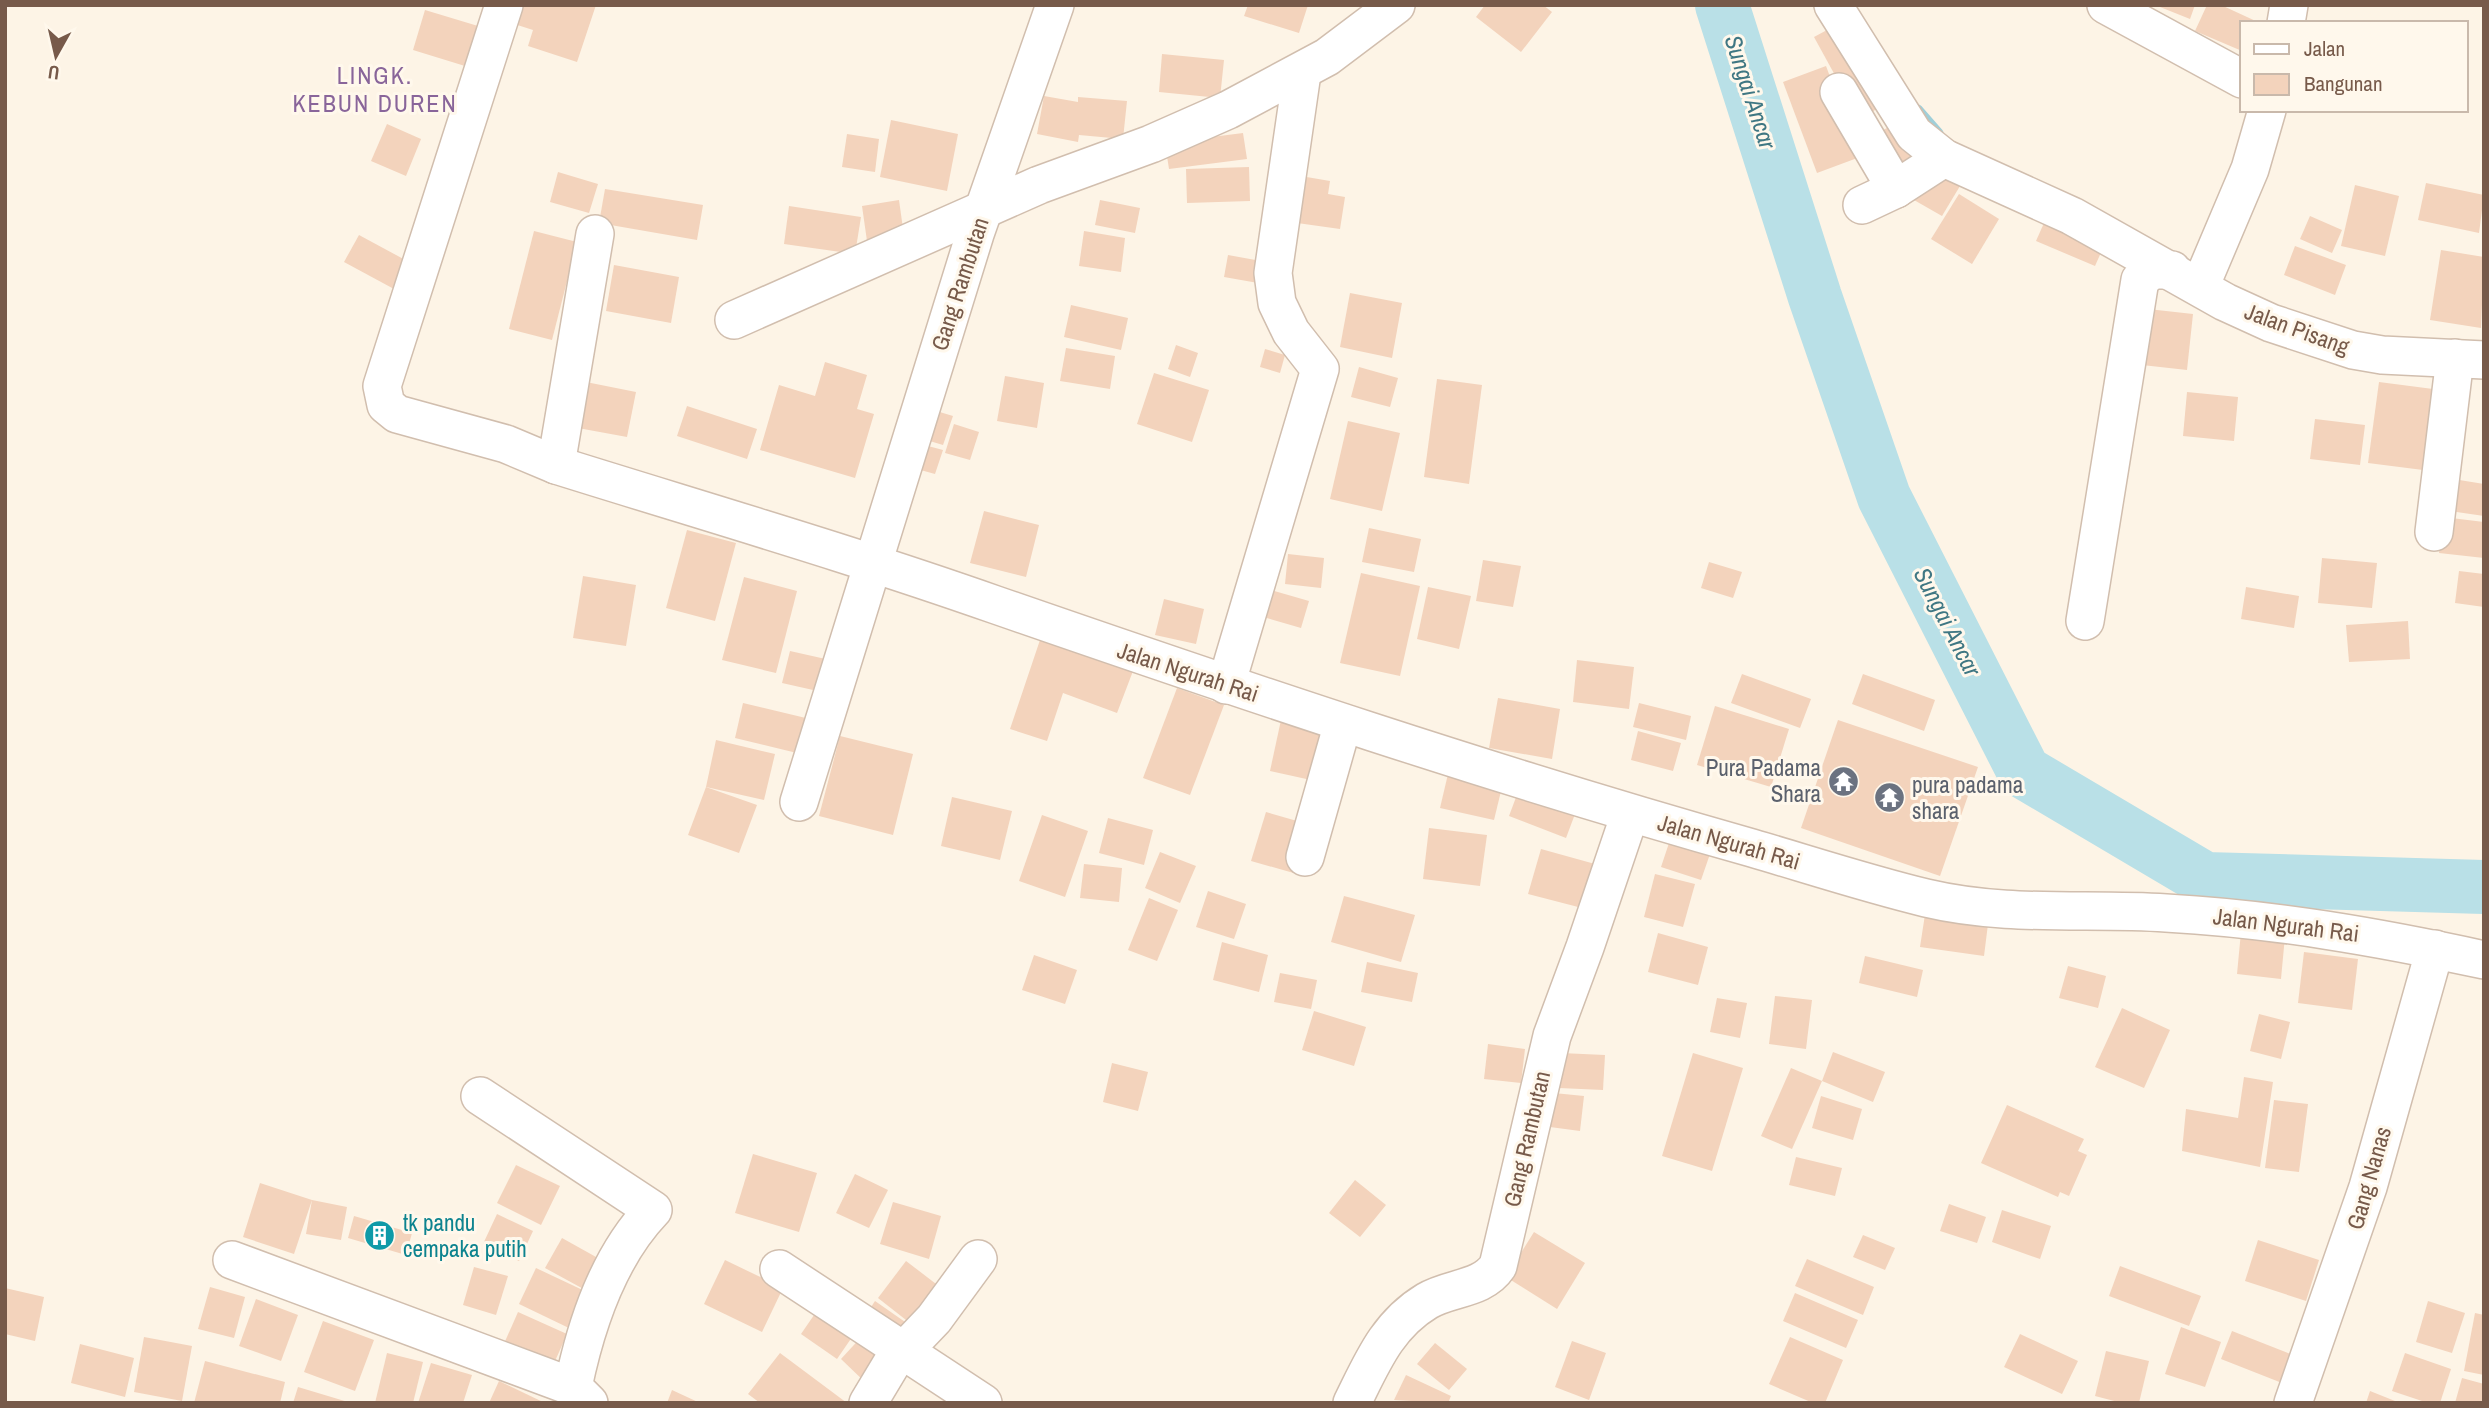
<svg xmlns="http://www.w3.org/2000/svg" width="2489" height="1408" viewBox="0 0 2489 1408" font-family="'Archivo Narrow',sans-serif">
<rect width="100%" height="100%" fill="#fdf4e6"/>
<g fill="none" stroke-linecap="round" stroke-linejoin="round">
<!-- stream -->
<polyline stroke="#9fcfd9" stroke-width="9" points="1918,109 1939,133"/>
<!-- river -->
<polyline stroke="#b9e0e7" stroke-width="54" points="1722,5 1815,297 1884,497 2024,772 2205,879 2484,887"/>
</g>
<!-- building -->
<g fill="#f3d3bc">
<polygon points="514,5 596,5 577,62 528,46 533,30 508,22"/>
<polygon points="1248,5 1308,5 1299,33 1244,16"/>
<polygon points="1485,5 1543,5 1552,12 1521,52 1476,17"/>
<polygon points="2155,5 2195,5 2190,19"/>
<polygon points="2207,5 2221,5 2260,23 2242,23 2242,51 2195,31"/>
<polygon points="425,10 478,26 465,66 413,50"/>
<polygon points="1840,23 1884,105 1859,119 1814,37"/>
<polygon points="1162,54 1224,60 1220,98 1159,92"/>
<polygon points="1826,66 1860,157 1817,173 1783,82"/>
<polygon points="1044,96 1078,102 1078,97 1127,101 1123,139 1079,135 1078,142 1037,134"/>
<polygon points="1904,119 1925,161 1891,178 1870,137"/>
<polygon points="891,120 958,134 947,191 880,177"/>
<polygon points="387,124 421,139 406,176 371,161"/>
<polygon points="1243,133 1247,159 1169,169 1165,143"/>
<polygon points="847,134 879,139 875,172 842,167"/>
<polygon points="1936,165 1963,181 1942,216 1914,200"/>
<polygon points="1249,167 1250,201 1187,203 1186,169"/>
<polygon points="558,172 598,184 589,213 550,202"/>
<polygon points="1289,174 1330,181 1328,194 1345,197 1340,229 1290,222"/>
<polygon points="2426,183 2484,195 2479,233 2418,220"/>
<polygon points="2355,185 2399,196 2385,256 2341,246"/>
<polygon points="605,189 703,205 697,240 599,223"/>
<polygon points="1959,194 1999,219 1972,264 1931,239"/>
<polygon points="899,200 905,243 868,248 862,206"/>
<polygon points="1100,200 1140,208 1135,233 1095,225"/>
<polygon points="789,206 861,217 855,254 784,244"/>
<polygon points="2048,214 2107,239 2095,266 2036,241"/>
<polygon points="2310,216 2342,230 2332,253 2300,239"/>
<polygon points="534,231 577,242 552,340 509,329"/>
<polygon points="1084,231 1125,238 1121,272 1079,266"/>
<polygon points="359,235 409,262 394,289 344,262"/>
<polygon points="2295,246 2346,265 2335,295 2284,275"/>
<polygon points="2441,250 2484,257 2481,328 2430,320"/>
<polygon points="1228,255 1261,261 1258,283 1224,277"/>
<polygon points="614,265 679,277 671,323 606,311"/>
<polygon points="1350,293 1402,303 1392,358 1340,347"/>
<polygon points="1071,305 1128,318 1121,350 1064,337"/>
<polygon points="2148,309 2193,314 2187,370 2142,365"/>
<polygon points="1176,345 1198,353 1190,377 1168,369"/>
<polygon points="1066,348 1115,356 1110,389 1060,381"/>
<polygon points="1265,349 1285,355 1280,373 1260,367"/>
<polygon points="825,362 867,375 857,409 874,414 855,478 760,450 779,385 815,396"/>
<polygon points="1359,367 1398,378 1390,407 1351,397"/>
<polygon points="1154,373 1209,390 1192,442 1137,424"/>
<polygon points="1005,376 1044,383 1037,428 997,421"/>
<polygon points="1437,379 1482,385 1469,484 1424,477"/>
<polygon points="586,382 636,392 627,437 578,428"/>
<polygon points="2379,382 2433,389 2423,470 2368,463"/>
<polygon points="2187,392 2238,397 2234,441 2183,436"/>
<polygon points="687,406 757,429 747,459 677,436"/>
<polygon points="923,407 953,416 943,445 913,436"/>
<polygon points="2315,419 2365,425 2360,465 2310,459"/>
<polygon points="1348,421 1400,433 1382,511 1330,499"/>
<polygon points="954,424 979,432 970,460 945,453"/>
<polygon points="913,442 943,450 935,474 906,466"/>
<polygon points="2447,478 2484,484 2484,516 2443,510"/>
<polygon points="984,511 1039,525 1026,577 970,563"/>
<polygon points="2443,517 2484,522 2484,558 2439,553"/>
<polygon points="1369,528 1421,539 1414,572 1362,562"/>
<polygon points="687,530 736,543 715,621 666,608"/>
<polygon points="1288,554 1324,558 1321,588 1285,584"/>
<polygon points="2322,558 2377,563 2372,608 2318,603"/>
<polygon points="1483,560 1521,566 1513,607 1476,601"/>
<polygon points="1709,562 1742,572 1733,598 1701,588"/>
<polygon points="2459,571 2484,574 2484,607 2455,603"/>
<polygon points="1361,573 1420,586 1400,676 1340,663"/>
<polygon points="583,576 636,585 626,646 573,638"/>
<polygon points="744,577 797,591 776,673 722,660"/>
<polygon points="1261,587 1309,601 1301,628 1253,614"/>
<polygon points="1428,587 1471,596 1459,649 1417,639"/>
<polygon points="2246,587 2299,596 2294,628 2241,619"/>
<polygon points="1164,599 1204,609 1196,644 1155,635"/>
<polygon points="2408,621 2410,659 2349,662 2346,625"/>
<polygon points="1041,637 1133,671 1117,713 1063,693 1047,741 1010,729"/>
<polygon points="790,651 830,660 822,692 782,683"/>
<polygon points="1577,660 1634,667 1629,709 1573,702"/>
<polygon points="1742,674 1811,699 1800,728 1731,703"/>
<polygon points="1863,674 1935,700 1924,731 1852,704"/>
<polygon points="1177,688 1224,705 1190,795 1143,778"/>
<polygon points="1498,698 1560,709 1552,759 1489,748"/>
<polygon points="743,703 810,719 801,754 735,738"/>
<polygon points="1639,703 1691,716 1686,740 1633,727"/>
<polygon points="1715,706 1789,729 1771,787 1697,765"/>
<polygon points="1281,720 1331,731 1320,782 1270,771"/>
<polygon points="1838,720 1978,767 1940,876 1801,828"/>
<polygon points="1638,731 1681,743 1673,771 1631,760"/>
<polygon points="840,736 913,754 893,835 819,816"/>
<polygon points="716,740 775,754 764,800 706,787"/>
<polygon points="1448,774 1502,787 1494,820 1440,808"/>
<polygon points="706,787 757,805 739,853 688,835"/>
<polygon points="1518,792 1575,814 1566,838 1509,816"/>
<polygon points="952,797 1012,811 1000,860 941,846"/>
<polygon points="1266,812 1311,825 1297,874 1251,861"/>
<polygon points="1042,815 1088,831 1065,897 1019,881"/>
<polygon points="1108,818 1153,830 1144,865 1099,853"/>
<polygon points="1429,828 1487,835 1480,886 1423,879"/>
<polygon points="1670,840 1710,854 1701,880 1661,867"/>
<polygon points="1541,849 1595,864 1582,908 1528,894"/>
<polygon points="1160,852 1196,866 1180,903 1145,888"/>
<polygon points="1084,864 1122,868 1119,902 1080,898"/>
<polygon points="1655,874 1695,884 1683,927 1644,917"/>
<polygon points="1208,891 1246,904 1234,939 1196,927"/>
<polygon points="1344,896 1415,915 1401,962 1331,942"/>
<polygon points="1149,898 1178,910 1157,961 1128,950"/>
<polygon points="1926,908 1989,916 1984,956 1920,947"/>
<polygon points="2241,932 2285,936 2281,979 2237,974"/>
<polygon points="1658,933 1708,947 1698,985 1648,972"/>
<polygon points="1222,942 1268,955 1259,992 1213,980"/>
<polygon points="2304,952 2358,959 2352,1010 2298,1003"/>
<polygon points="1034,955 1077,970 1065,1004 1022,990"/>
<polygon points="1865,956 1923,970 1917,997 1859,983"/>
<polygon points="1367,962 1418,973 1412,1002 1361,992"/>
<polygon points="2068,966 2106,976 2098,1008 2059,998"/>
<polygon points="1280,973 1317,980 1311,1009 1274,1002"/>
<polygon points="1775,996 1812,1000 1806,1049 1769,1044"/>
<polygon points="1717,998 1747,1003 1740,1038 1710,1032"/>
<polygon points="2122,1008 2170,1030 2144,1088 2095,1067"/>
<polygon points="1314,1011 1366,1027 1354,1066 1302,1050"/>
<polygon points="2259,1014 2290,1022 2281,1059 2250,1051"/>
<polygon points="1488,1044 1525,1049 1521,1083 1484,1079"/>
<polygon points="1833,1052 1885,1072 1873,1102 1822,1081"/>
<polygon points="1561,1053 1605,1055 1603,1090 1559,1088"/>
<polygon points="1693,1053 1743,1068 1712,1171 1662,1156"/>
<polygon points="1112,1063 1148,1072 1138,1111 1103,1102"/>
<polygon points="1791,1068 1822,1081 1792,1149 1761,1136"/>
<polygon points="2244,1077 2273,1082 2260,1167 2182,1151 2186,1109 2238,1118"/>
<polygon points="1554,1093 1584,1096 1580,1131 1550,1127"/>
<polygon points="1821,1096 1862,1109 1853,1140 1812,1128"/>
<polygon points="2274,1100 2308,1104 2299,1172 2265,1168"/>
<polygon points="2007,1105 2084,1139 2078,1151 2087,1155 2069,1196 2060,1192 2058,1197 1981,1163"/>
<polygon points="753,1154 817,1173 799,1232 735,1213"/>
<polygon points="1796,1157 1842,1168 1835,1196 1789,1185"/>
<polygon points="516,1165 560,1186 541,1225 497,1203"/>
<polygon points="855,1174 888,1190 869,1228 836,1213"/>
<polygon points="1355,1180 1386,1205 1360,1237 1329,1213"/>
<polygon points="260,1183 312,1200 347,1207 341,1240 306,1234 312,1200 294,1254 243,1237"/>
<polygon points="893,1202 941,1216 929,1259 880,1244"/>
<polygon points="1949,1204 1986,1217 1977,1243 1940,1231"/>
<polygon points="2002,1210 2051,1226 2040,1259 1992,1242"/>
<polygon points="497,1214 533,1231 519,1261 483,1244"/>
<polygon points="354,1216 412,1233 406,1255 348,1238"/>
<polygon points="1534,1232 1585,1263 1557,1309 1506,1277"/>
<polygon points="1863,1235 1895,1248 1885,1270 1853,1257"/>
<polygon points="562,1238 605,1262 589,1292 545,1268"/>
<polygon points="2258,1240 2319,1260 2306,1301 2245,1281"/>
<polygon points="1807,1259 1874,1287 1863,1315 1795,1286"/>
<polygon points="725,1260 783,1288 762,1332 704,1304"/>
<polygon points="906,1261 944,1290 915,1327 878,1298"/>
<polygon points="2120,1266 2201,1296 2189,1326 2109,1296"/>
<polygon points="474,1267 508,1276 496,1315 463,1305"/>
<polygon points="536,1268 589,1293 571,1329 519,1304"/>
<polygon points="210,1287 245,1297 234,1338 198,1329"/>
<polygon points="5,1288 44,1297 35,1341 5,1334"/>
<polygon points="1795,1293 1858,1320 1846,1348 1783,1321"/>
<polygon points="256,1299 298,1315 281,1361 239,1346"/>
<polygon points="875,1301 908,1324 897,1341 864,1318"/>
<polygon points="2428,1301 2465,1313 2452,1353 2416,1342"/>
<polygon points="823,1302 859,1327 837,1359 801,1334"/>
<polygon points="518,1312 567,1334 548,1377 499,1355"/>
<polygon points="2475,1313 2484,1315 2484,1375 2464,1371"/>
<polygon points="323,1321 374,1340 355,1391 304,1372"/>
<polygon points="2181,1327 2221,1342 2205,1387 2165,1374"/>
<polygon points="2232,1331 2293,1355 2282,1383 2221,1359"/>
<polygon points="864,1334 891,1359 867,1384 841,1359"/>
<polygon points="2020,1334 2078,1361 2062,1394 2004,1367"/>
<polygon points="144,1337 192,1346 182,1401 134,1392"/>
<polygon points="1790,1337 1843,1360 1825,1403 1813,1403 1769,1384"/>
<polygon points="1572,1341 1606,1353 1589,1400 1555,1387"/>
<polygon points="1435,1343 1467,1369 1449,1390 1417,1364"/>
<polygon points="80,1344 134,1358 125,1397 71,1383"/>
<polygon points="2106,1351 2149,1361 2139,1403 2122,1403 2095,1396"/>
<polygon points="387,1353 423,1362 413,1403 375,1403"/>
<polygon points="780,1353 847,1403 760,1403 748,1394"/>
<polygon points="2405,1353 2451,1369 2440,1403 2428,1403 2392,1391"/>
<polygon points="205,1361 285,1382 280,1403 194,1403"/>
<polygon points="431,1363 472,1375 463,1403 418,1403"/>
<polygon points="1406,1375 1451,1396 1448,1403 1394,1400"/>
<polygon points="2462,1378 2484,1384 2484,1403 2455,1403"/>
<polygon points="499,1381 545,1403 489,1403"/>
<polygon points="298,1387 348,1402 348,1403 293,1403"/>
<polygon points="672,1390 700,1403 667,1403"/>
<polygon points="2370,1391 2400,1403 2366,1403"/>
</g>
<g fill="none" stroke-linecap="round" stroke-linejoin="round">
<defs>
<g id="minor">
<path d="M504,5L382,386L386,405L397,414L506,444L556,465C703,511 851,554 996,605C1247,692 1497,776 1752,848C1810,865 1868,884 1926,898C2006,917 2085,908 2166,913C2274,919 2378,937 2484,960"/>
<polyline points="1833,5 1914,134 1944,158 2072,216 2225,302 2271,323 2353,350 2382,355 2484,360"/>
<polyline points="2106,5 2242,79"/>
<polyline points="2286,23 2289,5"/>
<polyline points="1839,92 1896,189"/>
<polyline points="1862,205 1896,189 1944,158"/>
<polyline points="2200,287 2250,169 2267,110"/>
<polyline points="734,320 1039,185 1151,144 1228,110 1327,57 1396,5"/>
<polyline points="556,465 595,234"/>
<polyline points="2434,532 2455,358"/>
<polyline points="2085,621 2140,280 2152,270 2172,270"/>
<polyline points="1226,685 1320,369 1291,332 1277,303 1273,273 1302,73"/>
<polyline points="799,802 975,234 1055,5"/>
<polyline points="1305,857 1343,723"/>
<path d="M480,1096L653,1210C608,1257 586,1324 573,1387L589,1403"/>
<polyline points="232,1260 573,1387"/>
<polyline points="779,1269 983,1403"/>
<polyline points="868,1403 892,1363 934,1319 978,1259"/>
<path d="M1352,1403C1372,1363 1387,1325 1427,1301C1450,1287 1482,1290 1498,1266L1552,1036L1585,947L1630,814"/>
<polyline points="2293,1403 2368,1187 2435,949"/>
</g>
</defs>
<!-- minor casing -->
<use href="#minor" stroke="#d1beae" stroke-width="40"/>
<!-- minor -->
<use href="#minor" stroke="#fff" stroke-width="37"/>
</g>
<!-- icons -->
<defs>
<symbol id="temple-disc" viewBox="-11 -11 22 22"><circle r="9.5" fill="#6b7280" stroke="#fff8ec"/><path d="M0-6L5-2H3V0L6.5 2.5H4V6H1.5V3h-3V6H-4V2.5H-6.5L-3 0V-2H-5Z" fill="#fff"/></symbol>
<symbol id="building-disc" viewBox="-11 -11 22 22"><circle r="9.5" fill="#0f9aa8" stroke="#fff8ec"/><path d="M-4-6H4V6H1V3H-1V6H-4ZM-2.5-4.3h1.7v1.8h-1.7ZM.8-4.3h1.7v1.8H.8ZM-2.5-1h1.7V.8h-1.7ZM.8-1h1.7V.8H.8Z" fill="#fff"/></symbol>
</defs>
<g fill-rule="evenodd">
<use href="#temple-disc" x="1826" y="764" width="35" height="35"/>
<use href="#temple-disc" x="1872" y="780" width="35" height="35"/>
<use href="#building-disc" x="362" y="1218" width="35" height="35"/>
</g>
<g text-anchor="middle" stroke-width="6" stroke-linejoin="round" paint-order="stroke">
<!-- street labels -->
<g font-size="23" fill="#775a4a" stroke="#fff8ec">
<text transform="translate(960 284) rotate(-72)" y="8">Gang Rambutan</text>
<text transform="translate(2297 329) rotate(20)" y="8">Jalan Pisang</text>
<text transform="translate(1188 672) rotate(18)" y="8">Jalan Ngurah Rai</text>
<text transform="translate(1729 842) rotate(16)" y="8">Jalan Ngurah Rai</text>
<text transform="translate(2286 925) rotate(7)" y="8">Jalan Ngurah Rai</text>
<text transform="translate(1527 1139) rotate(-77)" y="8">Gang Rambutan</text>
<text transform="translate(2369 1178) rotate(-74)" y="8">Gang Nanas</text>
</g>
<!-- worship labels -->
<g font-size="23" fill="#5b616d" stroke="#fff8ec" text-anchor="end">
<text x="1821" y="776">Pura Padama<tspan x="1821" dy="26">Shara</tspan></text>
<text x="1912" y="793" text-anchor="start">pura padama<tspan x="1912" dy="26">shara</tspan></text>
</g>
<!-- culture labels -->
<g font-size="23" fill="#0d838f" stroke="#fff8ec" text-anchor="start">
<text x="403" y="1231">tk pandu<tspan x="403" dy="26">cempaka putih</tspan></text>
</g>
<!-- neighbourhood labels -->
<g font-size="24" letter-spacing="2" fill="#89659a" stroke="#fff8ec">
<text x="375" y="84">LINGK.<tspan x="375" dy="28">KEBUN DUREN</tspan></text>
</g>
<!-- water labels -->
<g font-size="24" font-style="italic" fill="#3f7783" stroke="#fff8ec">
<text transform="translate(1750 92) rotate(72)" y="8">Sungai Ancar</text>
<text transform="translate(1947 622) rotate(63)" y="8">Sungai Ancar</text>
</g>
</g>
<!-- border -->
<rect width="2489" height="1408" fill="none" stroke="#775a4a" stroke-width="14"/>
<!-- legend -->
<rect x="2240" y="21" width="228" height="91" fill="#fff8ec" stroke="#c9b9ab" stroke-width="2"/>
<rect x="2254" y="44" width="35" height="10" fill="#ffffff" stroke="#c9b9ab" stroke-width="2"/>
<text x="2304" y="56" font-size="21" fill="#775a4a">Jalan</text>
<rect x="2254" y="74" width="35" height="21" fill="#f3d3bc" stroke="#c9b9ab" stroke-width="2"/>
<text x="2304" y="91" font-size="21" fill="#775a4a">Bangunan</text>
<!-- north arrow -->
<g transform="translate(56 56) rotate(188)" stroke="#fff8ec" stroke-width="5" paint-order="stroke">
<path d="M0-5L12 26L0 18L-12 26Z" fill="#775a4a"/>
<text y="-10" font-size="19" font-weight="bold" text-anchor="middle" fill="#775a4a">U</text>
</g>
</svg>
